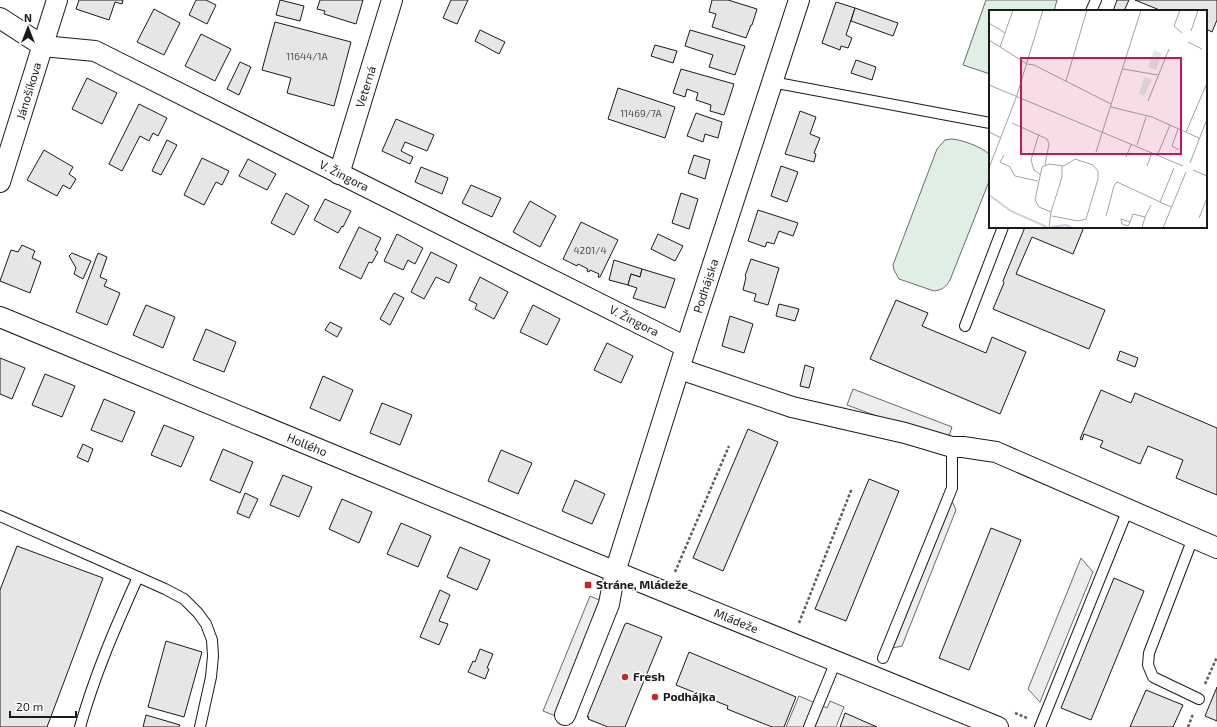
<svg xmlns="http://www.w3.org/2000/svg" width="1217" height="727" viewBox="0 0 1217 727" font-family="'Exo 2',sans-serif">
<rect width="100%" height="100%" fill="#fff"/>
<!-- green -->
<g fill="#e0efe3" stroke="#6a6a6a">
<polygon points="986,0 1057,0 1054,11 990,11 990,74 963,65"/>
<path d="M951,139C960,139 982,147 989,154L990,179L950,280C946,287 942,290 934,291L899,279L894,270L893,265L937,149L945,140Z"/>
</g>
<!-- parking -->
<g fill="#ededed" stroke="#6a6a6a">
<polygon points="853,389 952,427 947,442 847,405"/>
<polygon points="952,501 956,510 902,646 893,648"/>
<polygon points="1081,558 1093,572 1040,702 1028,689"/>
<polygon points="590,596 604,602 558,717 543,711"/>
<polygon points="799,696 827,708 830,701 844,707 836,727 786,727"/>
</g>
<!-- building -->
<g fill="#e6e6e6" stroke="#1a1a1a">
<polygon points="79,0 123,0 122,4 115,2 109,20 76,9"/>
<polygon points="196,0 206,0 216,5 207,24 189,15"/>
<polygon points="280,0 304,6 300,21 276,15"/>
<polygon points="320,0 363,0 356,24 324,14 325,11 317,9"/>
<polygon points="451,0 468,0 457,24 443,18"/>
<polygon points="712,0 728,0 757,9 752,25 751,25 746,38 712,27 716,14 709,12"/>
<polygon points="1117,0 1129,0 1124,11 1113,11"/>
<polygon points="1135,0 1217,0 1217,20 1212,32 1206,29 1206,11 1162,11"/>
<polygon points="836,2 855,8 846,35 852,38 848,48 841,46 840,50 822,43"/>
<polygon points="855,8 898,23 893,36 851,21"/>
<polygon points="154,9 180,23 164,55 137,42"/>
<polygon points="275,22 351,42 334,106 287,93 291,78 262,70"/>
<polygon points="480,30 505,42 499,54 475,41"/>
<polygon points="690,30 745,46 735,75 709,67 713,55 685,46"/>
<polygon points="201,34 231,49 215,81 185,66"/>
<polygon points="655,45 677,51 673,63 651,56"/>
<polygon points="856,60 876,67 872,80 851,73"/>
<polygon points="240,62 251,67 239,95 227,89"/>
<polygon points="681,69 734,84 724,115 710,111 711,105 696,100 698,93 687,89 685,97 673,93"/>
<polygon points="87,78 117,93 102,124 72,109"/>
<polygon points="618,88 675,107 665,138 608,119"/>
<polygon points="139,104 167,118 158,136 153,133 149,141 140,136 122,171 109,164"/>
<polygon points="800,111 816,117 810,134 820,138 814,153 816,154 814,162 785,154"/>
<polygon points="696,113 722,122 718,138 705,134 703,142 687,136"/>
<polygon points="396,119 434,135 427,151 405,142 401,151 413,157 410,164 382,151"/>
<polygon points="167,140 177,145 161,175 152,171"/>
<polygon points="44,150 73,167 69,174 76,179 70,189 63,185 57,196 27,180"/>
<polygon points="694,155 710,160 705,179 688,173"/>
<polygon points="202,158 229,171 222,185 216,182 204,205 184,195"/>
<polygon points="248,159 276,174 267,190 239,176"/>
<polygon points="781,166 798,172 787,202 771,196"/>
<polygon points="421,167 448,178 442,194 415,182"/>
<polygon points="471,185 501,198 492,217 462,203"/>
<polygon points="286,193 309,206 294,235 271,223"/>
<polygon points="681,193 698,199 689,229 672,223"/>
<polygon points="325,199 351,211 343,227 342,226 338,233 314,220"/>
<polygon points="530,201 556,216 540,247 513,232"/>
<polygon points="758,210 798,223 793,236 779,231 774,244 767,242 765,247 748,241"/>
<polygon points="581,222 618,240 600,277 598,277 599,274 590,270 589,272 587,271 588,269 578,264 577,266 563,259"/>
<polygon points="359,227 381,238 375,250 378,252 372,263 369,262 361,279 339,268"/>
<polygon points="1025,227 1084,227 1073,254 1032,237 1016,274 1105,310 1089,349 993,309 1004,283 1003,281"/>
<polygon points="397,234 423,248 415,264 408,260 403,270 384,261"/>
<polygon points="658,234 683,246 675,261 651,249"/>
<polygon points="22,245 35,251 32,258 41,262 30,293 0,281 11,250 18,252"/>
<polygon points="431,252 457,265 449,283 436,277 424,299 411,292"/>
<polygon points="72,253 91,261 83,279 74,274 76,268 69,256"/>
<polygon points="98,253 107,257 100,277 107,280 104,286 120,293 107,325 76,312"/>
<polygon points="751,259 779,268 768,305 754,301 756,294 743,290 746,277 745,276"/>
<polygon points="614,260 642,269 640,277 631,274 628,285 609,280"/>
<polygon points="642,269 675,279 665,308 633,298 637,288 628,285 631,274 640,277"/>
<polygon points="480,277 508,292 494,319 475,309 477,304 469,300"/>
<polygon points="394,293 404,298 390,325 380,319"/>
<polygon points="896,300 928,313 922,326 986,353 992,337 1026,352 1000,414 870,359"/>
<polygon points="779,304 799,309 795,321 776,316"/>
<polygon points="146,305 175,317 163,348 133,335"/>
<polygon points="533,305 560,319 547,345 520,332"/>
<polygon points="730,316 753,324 744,353 722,346"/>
<polygon points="330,322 342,328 337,337 325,330"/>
<polygon points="206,329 236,342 224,372 193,360"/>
<polygon points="607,343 633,356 621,383 594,370"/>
<polygon points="1120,351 1138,358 1135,367 1117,360"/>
<polygon points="0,358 25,368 12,399 0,394"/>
<polygon points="805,365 814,368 809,388 800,386"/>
<polygon points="45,374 75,386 62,417 32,405"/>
<polygon points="323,376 353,390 340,421 310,408"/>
<polygon points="1101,390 1131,403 1135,393 1217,428 1217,495 1176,478 1183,460 1148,446 1140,464 1100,447 1103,441 1084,434 1082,440 1080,439"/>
<polygon points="104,399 135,412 122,442 91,430"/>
<polygon points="382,403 412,415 400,445 370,433"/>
<polygon points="164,425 194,437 181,467 151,455"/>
<polygon points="748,429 778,442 723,571 693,558"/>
<polygon points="83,444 93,449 88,462 77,457"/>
<polygon points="223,449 253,462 240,493 210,480"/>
<polygon points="501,450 532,463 518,494 488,481"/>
<polygon points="283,475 312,487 299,517 270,505"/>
<polygon points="869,479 899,491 846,621 815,609"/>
<polygon points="575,480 605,494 592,524 562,511"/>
<polygon points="245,493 258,499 249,518 237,513"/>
<polygon points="342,499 372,512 359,543 329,529"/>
<polygon points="401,523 431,536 418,567 387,554"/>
<polygon points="991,528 1021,540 969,670 939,658"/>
<polygon points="17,546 103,578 47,727 0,727 0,590"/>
<polygon points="460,547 490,560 477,590 447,577"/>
<polygon points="1114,578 1144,591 1091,720 1061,708"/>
<polygon points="440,590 450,595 439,621 448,624 439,645 420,637"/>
<polygon points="627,623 662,637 625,727 608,727 588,719 589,717 587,717 625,624"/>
<polygon points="166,641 202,652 184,717 148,707"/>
<polygon points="480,649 493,654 487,668 489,669 485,679 468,672 473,661 475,662"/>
<polygon points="689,652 796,697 784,727 772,727 727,709 728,706 676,685"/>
<polygon points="1217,687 1217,721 1205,716"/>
<polygon points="1146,690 1183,705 1173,727 1130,727"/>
<polygon points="845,713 877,727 840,727"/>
<polygon points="146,715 180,725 179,727 143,727"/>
</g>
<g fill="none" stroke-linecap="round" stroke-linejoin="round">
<defs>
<g id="service">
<polyline points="1091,11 1096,0"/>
<polyline points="772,82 990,123"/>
<polyline points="965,326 1003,227"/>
<polyline points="0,516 100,560 165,589 184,599 198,613 206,624 212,640 213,656 211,677 200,727"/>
<polyline points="1193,538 1149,653 1148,665 1153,677 1199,699"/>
<polyline points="883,658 952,488 952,447"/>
<path d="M80,727C95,674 115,628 138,577"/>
<polyline points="809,727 836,661"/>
<polyline points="1040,727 1128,509"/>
</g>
<g id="minor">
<polyline points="0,18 43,46 95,51 686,347"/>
<polyline points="339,174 392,0"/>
<polyline points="0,182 57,0"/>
<polyline points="0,317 589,561 998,727"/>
<polyline points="680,369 792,407 905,433 952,447 963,447 996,452 1217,548"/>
<polyline points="565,715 609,604 615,572 686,347 799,0"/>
</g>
</defs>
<!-- service casing -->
<use href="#service" stroke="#1a1a1a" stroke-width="12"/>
<!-- minor casing -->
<use href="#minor" stroke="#1a1a1a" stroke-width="22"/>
<!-- path -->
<g stroke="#5f5f5f" stroke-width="2.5" stroke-dasharray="3 2" stroke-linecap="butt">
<polyline points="675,572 729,446"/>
<polyline points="799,623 852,488"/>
<polyline points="1205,684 1217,657"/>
<polyline points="1015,713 1027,718"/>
<polyline points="1188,727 1193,714"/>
</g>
<!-- service -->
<use href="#service" stroke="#fff" stroke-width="10"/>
<!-- minor -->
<use href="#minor" stroke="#fff" stroke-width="20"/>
</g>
<!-- markers -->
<g fill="#c62828" stroke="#fff" stroke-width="1.5">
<rect x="584" y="581" width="8" height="8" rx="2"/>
<circle cx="625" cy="677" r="4"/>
<circle cx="655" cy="697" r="4"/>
</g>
<g text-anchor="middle" stroke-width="3" stroke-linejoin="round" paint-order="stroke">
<!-- number labels -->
<g font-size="10" fill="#4d4d4d">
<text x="307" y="60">11644/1A</text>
<text x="641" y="117">11469/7A</text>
<text x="590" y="254">4201/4</text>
</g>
<!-- street labels -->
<g font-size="12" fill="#1a1a1a" stroke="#fff">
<text transform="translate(366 87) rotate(-73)" y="4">Veterná</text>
<text transform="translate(29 91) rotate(-73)" y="4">Jánošíkova</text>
<text transform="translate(344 176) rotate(27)" y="4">V. Žingora</text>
<text transform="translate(706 286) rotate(-72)" y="4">Podhájska</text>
<text transform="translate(634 321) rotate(27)" y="4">V. Žingora</text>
<text transform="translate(307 445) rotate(22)" y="4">Hollého</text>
<text transform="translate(736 621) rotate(22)" y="4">Mládeže</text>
</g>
<!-- poi labels -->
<g font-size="12" font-weight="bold" fill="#1a1a1a" stroke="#fff" text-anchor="start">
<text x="596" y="589">Stráne, Mládeže</text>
<text x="633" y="681">Fresh</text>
<text x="663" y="701">Podhájka</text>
</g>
</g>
<!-- overview -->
<g transform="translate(989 10)">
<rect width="218" height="218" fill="#fff"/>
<path d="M165,40L173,43L167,60L159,57ZM156,67L163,70L155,86L150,83Z" fill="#e0efe3"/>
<path fill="none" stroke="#c6d2dc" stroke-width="2" d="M0,185L22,201L58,217M62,217L77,215L83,218"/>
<path fill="none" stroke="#a3a3a3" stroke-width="1" d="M191,0L185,16L193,23M0,13L16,23M202,21L209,0M0,30L38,54L45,55L122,94M199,32L213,39M11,37L24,0M134,59L169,65M77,71L98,0M0,75L194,156M159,91L180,39M122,97L163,107L210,128M23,113L58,129L60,134L56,155M189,119L183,136L190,140M0,122L12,128M197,122L218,73M50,124L42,150L45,160L51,164M148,135L157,107M107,142L152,0M15,145L11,152L21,157L26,166L49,171M168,146L181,115M137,147L142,135M201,153L218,109M158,156L163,143M0,158L27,88L54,0M204,160L218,166M171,192L185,158M62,202L73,167V156M117,206L125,176L128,172L182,197M156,207L162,195M210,208L218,188M141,212L132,209L133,214L139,216L141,212L144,204L156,207L153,218M60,218L62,202L50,197L46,190L53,157L60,154L75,156L86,149L104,155L109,161V169L97,209L89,211L63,206M174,218L197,162"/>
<path fill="#c2185b" fill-opacity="0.15" stroke="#c2185b" stroke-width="2" d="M32,48H192V144H32Z"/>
<rect width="218" height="218" fill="none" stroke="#1a1a1a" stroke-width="2"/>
</g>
<!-- north arrow -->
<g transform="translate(28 28)" stroke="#ffffff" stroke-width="3" paint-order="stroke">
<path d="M0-3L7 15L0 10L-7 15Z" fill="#1a1a1a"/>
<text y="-6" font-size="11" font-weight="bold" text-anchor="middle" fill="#1a1a1a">N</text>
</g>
<!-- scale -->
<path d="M10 711v6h66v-6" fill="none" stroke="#1a1a1a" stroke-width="2"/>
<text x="16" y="711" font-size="12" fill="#1a1a1a" stroke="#ffffff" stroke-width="3" paint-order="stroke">20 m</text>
</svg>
